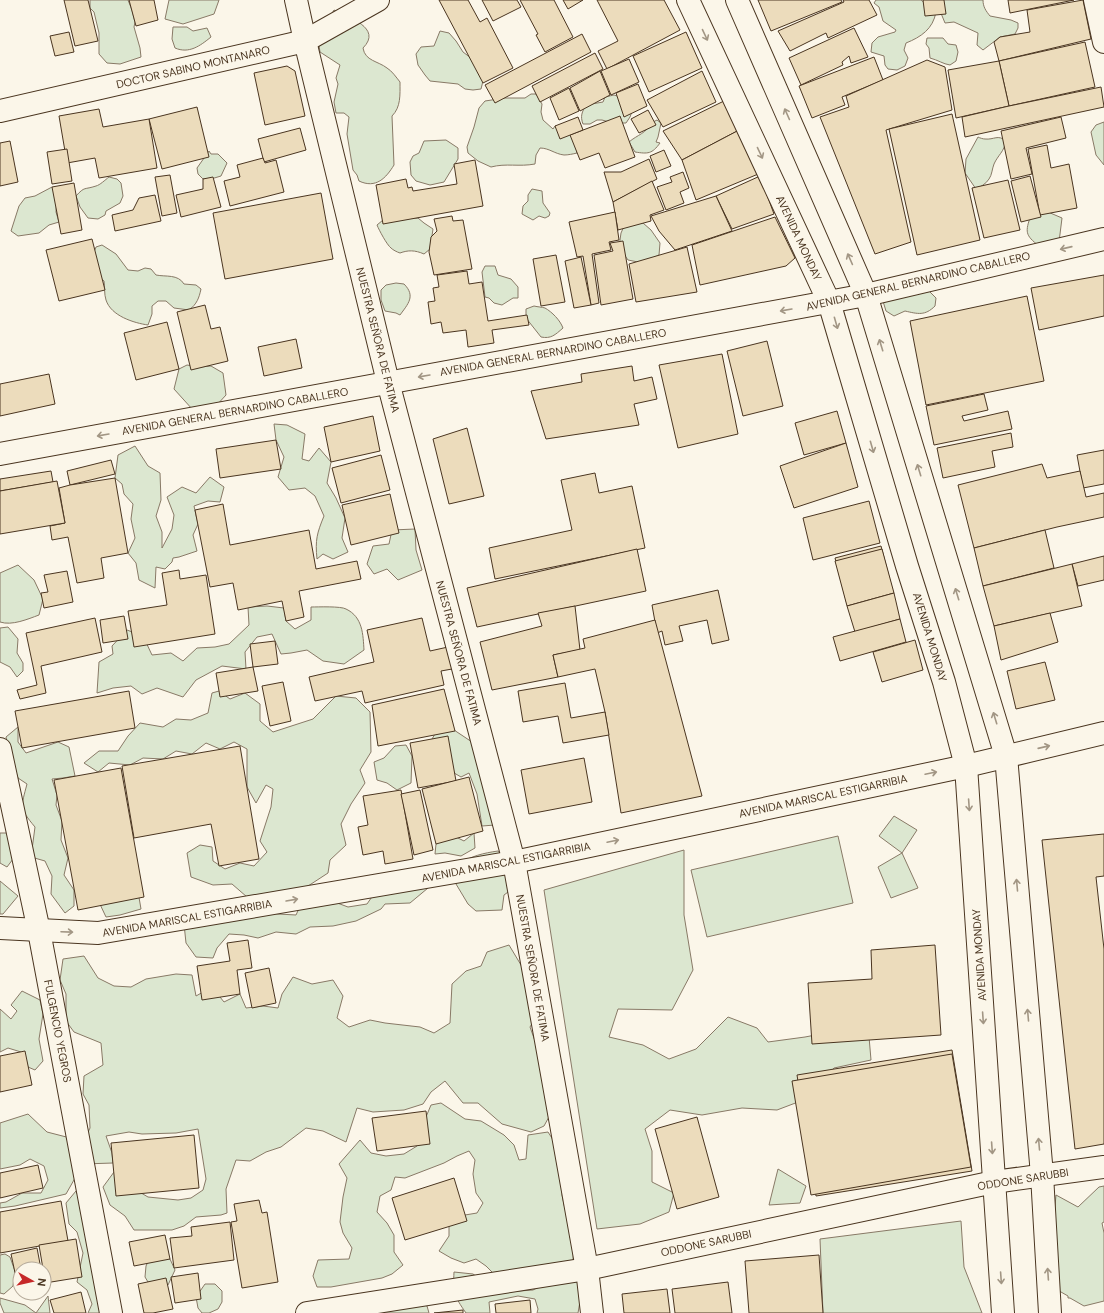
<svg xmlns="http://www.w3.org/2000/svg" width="1104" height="1313" viewBox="0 0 1104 1313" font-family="'DM Sans',sans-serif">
<rect width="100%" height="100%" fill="#fbf6e9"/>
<!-- green -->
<g fill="#dce7d0" stroke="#887966">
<polygon points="90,0 128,0 132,10 135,22 134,27 140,48 141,57 120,64 107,63 99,54 99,33 94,12 90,8"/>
<polygon points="169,0 219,0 214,14 183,24 165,19"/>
<path d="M876,0H921L936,12C933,29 921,37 906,43L904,50L908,58L905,66L897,70L888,69L885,65L884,56L871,52L872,43L878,37L895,32L896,30L883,21L879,7L874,3Z"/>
<path d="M940,0H983C983,7 986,11 990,16L1011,20L1018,23V28L1015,34L1000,37L983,50L977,45L978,33L954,22L945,23L938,6Z"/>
<path d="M334,10C348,17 383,28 363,48C365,61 378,61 387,68C392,71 396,77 400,82C400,95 401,107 392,116L394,165C386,178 376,189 359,181L357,175L353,170L347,134L349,117L344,113H336L334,102L338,84L336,78L340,65L320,52L318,39L324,26Z"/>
<path d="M173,27H187L193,31L207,28L211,37C200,46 189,54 175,48L172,39Z"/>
<polygon points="440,31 449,33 456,41 463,52 475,61 484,77 481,89 473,90 465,89 458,84 430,81 425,75 418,65 416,54 421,47 434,46"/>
<path d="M927,38H943L948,44L956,45L958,52L956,61L950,65C943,64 938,60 930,58L929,48L926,44Z"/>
<path d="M531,94H536L542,104L541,112L543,120L553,129L555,126L572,128L577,153C573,154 568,155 564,155C555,154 549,148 540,148L536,155L535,164C519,167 506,163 491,167L478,161L468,153L467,147L474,127L479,108L485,101L505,98H525Z"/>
<path d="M614,95L624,98L633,109L630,117L626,123H613L602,120H597L590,124H583C580,116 582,112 586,105L603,102L605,97Z"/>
<path d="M657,120L661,123L658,137L656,142L660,143C652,154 648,154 635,152L629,142C637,135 647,133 651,123Z"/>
<polygon points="1104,122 1104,165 1096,155 1091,132 1096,125"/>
<path d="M978,137C980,138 983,139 985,139C994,140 998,134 1006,141C1004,152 998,155 994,164C992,169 992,175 989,179C986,184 980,187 976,189L965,173L966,159Z"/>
<polygon points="446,140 458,148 458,159 444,182 430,185 416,181 411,175 410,162 413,156 419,153 424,141"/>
<polygon points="209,151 211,154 218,154 227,163 221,176 211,179 203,179 198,174 197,168"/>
<path d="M109,177L117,179L121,183L123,196L120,203L106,211L105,215L98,219L88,218L80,207L76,196C85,186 84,190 96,186C100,185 105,180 109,177Z"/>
<polygon points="52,187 57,192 56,212 59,222 49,225 39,233 18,236 11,231 19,206 25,198 35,196"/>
<polygon points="532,189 542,191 543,203 550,213 549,216 545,218 539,216 533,220 522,214 523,206 528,201 528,195"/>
<path d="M1048,212L1062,218L1059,242L1039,246C1025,235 1025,232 1031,215Z"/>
<path d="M418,218L424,223L433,229L430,249L424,254C415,250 408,250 400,253C397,252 393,250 391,248C387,245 379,230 377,225L383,220Z"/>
<polygon points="632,221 643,223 651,230 660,243 659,255 643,263 628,260 619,247 621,233 625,224"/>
<path d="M102,245L116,254L128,270L138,271L145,268L151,269L156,275C166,277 178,274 184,284L196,285L201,289C199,298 197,304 189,310L174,308L166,301H158L152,306V314L148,325C134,323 111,316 106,300C104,294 105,287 104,281L98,276L94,252L96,247Z"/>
<polygon points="485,266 495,266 498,275 511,279 518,287 518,298 513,298 502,305 494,303 489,298 485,297 482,272"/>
<path d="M396,283L404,284C416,296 408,304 400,315L396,313L385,311L381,300V290L386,285Z"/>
<path d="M929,291L936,298L935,306C925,316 918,314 905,311L894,316L886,311L882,298Z"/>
<path d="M534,306C538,307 542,307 545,308C552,312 560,320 563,328C555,335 551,339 541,337L526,318V309Z"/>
<polygon points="187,365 199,367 211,366 223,373 226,395 215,407 193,410 174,389 179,369"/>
<path d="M274,424L287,425L305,434L302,459L309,461L319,448L331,462L327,483L336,498L345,518L342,538L348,552L333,559L323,554L317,559C315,540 317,533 324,516L315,496L305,488L289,490L278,477L284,457L276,440Z"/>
<polygon points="135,446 148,466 160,473 161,500 156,516 162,532 162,548 172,529 174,515 167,497 182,487 196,493 210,477 224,487 220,502 208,501 194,506 198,524 193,535 197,551 179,557 173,558 172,562 165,569 156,567 155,588 139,580 136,563 128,553 135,538 131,519 133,504 124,494 122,484 115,478 118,455"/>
<polygon points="415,529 416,550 422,570 398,580 387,569 374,574 367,564 373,546 389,544 392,530"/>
<path d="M18,565L34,580L43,599L39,615C28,619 12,626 0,622V573Z"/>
<path d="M267,606L284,608L286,621L295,629L311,620V607C318,607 341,606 346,609C363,617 363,635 364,650L344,664L323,661L307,650L291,653L281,654L272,634L257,637L245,652L246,669L222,666L196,680L183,697L157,688L142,694L131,686L113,688L97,693L99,662L113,654L112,646L127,630L143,636L152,655L171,653L183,661L197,648L215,647L229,644L249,625L248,607Z"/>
<polygon points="8,627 18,639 17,653 23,663 23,671 17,677 10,667 0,662 0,628"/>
<polygon points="219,691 230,699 245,693 260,704 260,721 273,732 313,719 336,696 356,698 370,712 371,752 360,770 365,783 351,804 341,824 346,845 330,860 328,873 305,888 247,897 232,884 213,885 191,877 187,853 200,845 212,847 213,861 225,869 240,863 254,866 267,852 260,841 271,807 273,789 266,785 256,803 247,787 247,749 234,742 220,749 206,743 192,754 176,751 163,759 143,758 130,765 109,763 98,772 84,763 99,751 118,751 128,736 140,723 163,727 176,719 191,720 208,713 212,693"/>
<polygon points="442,722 472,742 495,825 482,826 477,794 469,773 461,777 449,770 432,739"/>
<path d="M18,727V742L26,753L58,742L69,747L75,776L63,778L52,779L57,795L56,805L62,821L61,840L68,858L64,875L74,890V906L65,913L51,894L52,876L45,861L31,857L35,827C19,808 21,807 27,784L18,778L10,757L6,737Z"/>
<polygon points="406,745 412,756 411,783 397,790 387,783 377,780 374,762 384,758 395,746"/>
<polygon points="894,816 917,830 902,853 918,888 891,898 878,867 902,853 879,836"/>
<polygon points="0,833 9,833 19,851 7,867 0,863"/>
<polygon points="474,833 475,848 461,856 445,853 435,854 436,844 450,834 464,841"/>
<polygon points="838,836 853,903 707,937 691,870"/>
<polygon points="684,850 684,915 693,970 672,1010 618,1009 609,1037 643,1045 669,1059 696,1049 728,1017 757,1028 768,1042 805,1037 868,1025 871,1060 834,1068 806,1099 777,1110 742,1108 702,1115 670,1110 645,1129 652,1151 652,1182 674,1193 669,1212 640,1224 597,1229 544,890"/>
<path d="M498,851L514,862L519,884L504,895L502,910L476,911L468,904L456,884L458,865C470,856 484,853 498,851Z"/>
<polygon points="136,880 141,909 120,915 106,917 98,900"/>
<polygon points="0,881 18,896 3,914 0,914"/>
<polygon points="434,883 410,903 385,904 381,909 356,921 333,926 310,927 296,934 276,932 258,938 244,935 229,934 217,948 213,958 196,957 186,943 184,924 255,911 278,914 296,915 302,902 324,898 348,907 367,904 378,888"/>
<polygon points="509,945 524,970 541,1008 530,1027 557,1102 544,1126 531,1132 502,1124 478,1103 463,1103 445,1081 431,1092 423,1104 404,1110 373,1112 357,1108 346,1142 323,1131 306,1128 281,1147 266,1152 250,1161 236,1160 226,1189 227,1213 221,1215 196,1217 184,1226 172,1230 134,1230 125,1216 110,1205 103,1187 114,1172 126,1175 136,1190 148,1197 178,1200 191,1198 203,1190 206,1179 198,1129 176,1133 142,1134 129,1132 106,1136 112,1153 113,1163 83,1164 66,1194 15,1206 0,1208 0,1203 6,1202 22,1193 41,1193 48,1180 44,1166 30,1159 20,1165 0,1169 0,1123 28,1114 47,1132 78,1140 80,1149 90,1128 89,1105 83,1094 84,1076 103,1065 101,1043 74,1032 66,1021 66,994 60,980 63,959 84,956 98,978 114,986 131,987 146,979 176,974 192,975 196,996 212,987 224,1002 240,994 246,1008 263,1006 278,1008 282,994 293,977 312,984 333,980 343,996 337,1018 349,1027 370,1020 385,1023 420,1027 434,1033 450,1023 452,984 466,971 481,966 487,952"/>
<polygon points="22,991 40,1000 43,1014 39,1039 43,1061 35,1070 28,1067 21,1052 8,1048 0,1052 0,1009 11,1019 17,1011 11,1005"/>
<path d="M441,1103L465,1119L481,1121L504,1135L514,1145L519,1160L526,1159L528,1135L548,1132L559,1149L565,1180L562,1195L565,1209L572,1215L570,1238L574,1241L573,1261L583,1284L578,1313H537L538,1309L535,1299L518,1296L489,1302L490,1313H466C454,1296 453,1292 454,1272L473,1274L489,1285L519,1291L533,1290L549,1282L498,1278L486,1266L476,1259L464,1263L451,1258L439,1251L449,1236V1226L459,1216L477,1213L483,1203L476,1193L473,1174L475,1160L469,1151L457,1156L444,1163L405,1178L395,1177L391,1190L380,1196L377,1212L387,1223L394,1235V1252L403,1265L392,1274L382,1278L331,1287H317L313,1276L318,1260L349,1259L352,1248L343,1233L340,1222L343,1197L347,1178L339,1164L360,1140L371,1153L386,1156L404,1154L417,1146L423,1124L431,1105Z"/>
<polygon points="778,1169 806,1186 800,1203 769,1205"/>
<polygon points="1104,1186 1104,1222 1102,1223 1104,1233 1104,1301 1084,1306 1070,1298 1068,1298 1068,1296 1054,1288 1052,1238 1056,1195 1078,1207 1099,1187"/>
<polygon points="76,1191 84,1210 109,1302 99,1313 88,1313 92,1304 87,1290 77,1282 83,1253 77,1232 69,1224 66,1203"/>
<polygon points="961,1221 964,1267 982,1313 823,1313 820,1239"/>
<polygon points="5,1254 10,1257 15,1271 13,1286 4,1294 0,1293 0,1255"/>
<polygon points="160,1256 170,1259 175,1270 168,1285 148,1282 145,1277 146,1266 150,1257"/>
<polygon points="205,1284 215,1284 222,1291 222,1302 218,1309 209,1313 202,1313 198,1308 196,1297"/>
<polygon points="48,1296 50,1313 4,1313 0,1303 0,1298 25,1305 36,1313"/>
<polygon points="412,1298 427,1306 429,1313 379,1313 384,1302"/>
</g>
<!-- building -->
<g fill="#ecdcbc" stroke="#4a3520">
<polygon points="64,0 88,0 98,41 75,46"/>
<polygon points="129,0 154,0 158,20 136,26"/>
<polygon points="439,0 468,0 480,22 487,18 513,68 483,83"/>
<polygon points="482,0 517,0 521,7 493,21"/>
<polygon points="520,0 554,0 573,37 545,52 536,35 538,34"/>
<polygon points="563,0 583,0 568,9"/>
<polygon points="597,0 664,0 680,30 607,69 598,51 618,41"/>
<polygon points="758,0 841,0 842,2 771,31"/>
<polygon points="843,0 869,0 877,15 828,38 826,33 790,51 778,31 844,2"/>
<polygon points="923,0 944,0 946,14 925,16"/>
<polygon points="1008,0 1074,0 1010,13"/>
<polygon points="1083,0 1091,39 999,61 994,42 1000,37 1030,32 1027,10"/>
<polygon points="854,28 868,57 851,63 849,56 842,62 843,65 801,85 789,58"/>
<polygon points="69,32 74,52 55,56 50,36"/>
<polygon points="686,32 702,68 649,92 633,56"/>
<polygon points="582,34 591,52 495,103 485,85"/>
<polygon points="1085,42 1095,87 1009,106 999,61"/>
<polygon points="595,53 603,69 540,102 532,86"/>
<polygon points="874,57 883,80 842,97 845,105 812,118 799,86"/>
<polygon points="629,59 639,82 611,95 601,71"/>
<polygon points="927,60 945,67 952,110 886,130 911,242 875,254 820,117 849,107 846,96"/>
<polygon points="999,61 1009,106 956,118 948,70"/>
<polygon points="287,66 295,71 305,116 265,125 254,73"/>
<polygon points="600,71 610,95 580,111 570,88"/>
<polygon points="702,71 716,102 663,127 647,100"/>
<polygon points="638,84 647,106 624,117 616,93"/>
<polygon points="1101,87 1104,107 965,137 962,117 1009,106"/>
<polygon points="569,88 579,111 559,120 550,98"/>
<polygon points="728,99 741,129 682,160 663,131"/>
<polygon points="197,107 209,157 162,169 149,119"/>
<polygon points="99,109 103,127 149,119 157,168 99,178 95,158 67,163 59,116"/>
<polygon points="648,110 656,125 639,133 631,119"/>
<polygon points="952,114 980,240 917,255 889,129"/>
<polygon points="620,116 635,157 605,168 599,153 580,160 570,135"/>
<polygon points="578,117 583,130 560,139 555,126"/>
<polygon points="1061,117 1066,138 1026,148 1032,174 1011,179 1001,131"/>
<polygon points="300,128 306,150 264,162 258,139"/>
<polygon points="741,129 763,172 696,200 682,160"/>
<polygon points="10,141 18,182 0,186 0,143"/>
<polygon points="1047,145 1051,168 1069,164 1077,208 1040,215 1028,149"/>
<polygon points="67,149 72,181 52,184 47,152"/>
<polygon points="664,150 671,166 656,172 650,156"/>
<polygon points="263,158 265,163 276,160 284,192 230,206 224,181 240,177 237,165"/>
<polygon points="649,159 657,179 613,202 604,172 621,172"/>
<polygon points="475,160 483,206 383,224 376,185 406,179 408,188 412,187 413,191 457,184 454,164"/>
<polygon points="683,172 689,188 680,192 684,203 666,210 657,187 672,182 670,177"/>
<polygon points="170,175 177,213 162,216 155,177"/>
<polygon points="760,176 774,214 732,229 716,196"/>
<polygon points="1030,176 1041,217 1021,222 1011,181"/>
<polygon points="213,177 221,207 181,217 176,195 203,189 203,179"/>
<polygon points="1008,180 1020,230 984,238 972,188"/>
<polygon points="652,181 664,210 650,215 651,221 618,230 613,202"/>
<polygon points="74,183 82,230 61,234 52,187"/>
<polygon points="321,193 333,259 225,279 213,213"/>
<polygon points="155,195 161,221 115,231 112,215 133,210 139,198"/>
<polygon points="716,196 732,231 675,250 659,231 651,216"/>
<polygon points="615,212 619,240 609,242 611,250 592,254 599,303 591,305 583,256 577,257 569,222"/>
<polygon points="452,216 453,221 463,220 472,269 434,275 429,252 431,237 437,231 434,219"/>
<polygon points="775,217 795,258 786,266 700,285 692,245"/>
<polygon points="92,239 105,290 59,301 46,250"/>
<polygon points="623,241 633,299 601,305 594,255 613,251 610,243"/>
<polygon points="687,247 697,292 636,302 629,264"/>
<polygon points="556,255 565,302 541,306 533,259"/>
<polygon points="581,257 591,305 574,308 565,261"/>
<polygon points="467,271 469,284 482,282 488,321 527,315 529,325 492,330 494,343 468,347 466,330 443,333 441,322 431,324 428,302 435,301 433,288 439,287 437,275"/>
<polygon points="1104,275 1104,316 1039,330 1031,288"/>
<polygon points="1027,296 1044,381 926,405 910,321"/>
<polygon points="205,305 211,329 220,327 228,361 191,370 177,312"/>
<polygon points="167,322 179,369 136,380 124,333"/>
<polygon points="296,339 302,368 264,376 258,347"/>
<polygon points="767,341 783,406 743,416 727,351"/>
<polygon points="722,354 738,434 678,448 659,365"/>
<polygon points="632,366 634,381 652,377 657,399 634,404 639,425 546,439 531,391 582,382 581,374"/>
<polygon points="49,374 55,404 0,416 0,384"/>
<polygon points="984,394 988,410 962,416 964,421 1008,411 1012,429 934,445 926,406"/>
<polygon points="837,411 846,443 804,455 795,423"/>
<polygon points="373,416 380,451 331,462 324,427"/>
<polygon points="467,428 484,496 449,504 433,439"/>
<polygon points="1011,433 1013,447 992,451 995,467 943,478 937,448"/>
<polygon points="276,440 281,469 220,478 216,449"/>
<polygon points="846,443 858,487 794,508 780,466"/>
<polygon points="1104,450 1104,484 1083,488 1077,455"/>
<polygon points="381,455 390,490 341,503 332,468"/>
<polygon points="111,460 115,474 70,485 67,471"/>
<polygon points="1042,464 1047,478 1080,471 1086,497 1104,493 1104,517 1057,527 974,548 958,485"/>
<polygon points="51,471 53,482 0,491 0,479"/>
<polygon points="595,473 599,493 632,486 645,548 495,579 489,548 572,530 561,480"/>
<polygon points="115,478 128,553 101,558 104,578 77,583 68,537 52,540 50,526 65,523 59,488 70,485"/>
<polygon points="57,481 65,523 0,534 0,491"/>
<polygon points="390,494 399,533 351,545 342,505"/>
<polygon points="869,501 880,543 813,560 803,518"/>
<polygon points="223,504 230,545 309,530 316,569 357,561 361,579 299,591 304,617 286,621 282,601 238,610 233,583 210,587 195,510"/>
<polygon points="1045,530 1054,568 983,586 974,548"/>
<polygon points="881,546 893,592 847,604 835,558"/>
<polygon points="637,549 646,591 477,627 467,588"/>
<polygon points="882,549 894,593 847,606 835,561"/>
<polygon points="1104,556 1104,580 1078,586 1072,564"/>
<polygon points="1072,564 1082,606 994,626 983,586"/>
<polygon points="179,570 180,579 206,575 215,634 134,647 128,611 167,605 162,573"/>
<polygon points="67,571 73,602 44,608 41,593 48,592 44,575"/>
<polygon points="718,590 729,640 712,644 707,620 679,626 683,641 665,645 662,631 657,633 652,605"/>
<polygon points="894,593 900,619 855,632 847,606"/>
<polygon points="575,606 580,650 553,655 558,677 492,690 480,642 542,626 538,613"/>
<polygon points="1050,613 1058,642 1001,660 994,626"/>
<polygon points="124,616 128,639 103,643 100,620"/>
<polygon points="95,618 102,652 41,666 46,693 20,699 17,690 37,685 26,633"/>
<polygon points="422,618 430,651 448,647 452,669 441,671 444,685 365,703 362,691 315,701 309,677 374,662 367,630"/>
<polygon points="900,619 906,642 840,661 833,637"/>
<polygon points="655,620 702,796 621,813 605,712 595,669 558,677 553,655 585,648 583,639"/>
<polygon points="915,640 923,670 882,682 873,652"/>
<polygon points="275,641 278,664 253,667 250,644"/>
<polygon points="1045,662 1055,700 1016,709 1007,671"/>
<polygon points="253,667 258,691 220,697 216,673"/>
<polygon points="283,682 291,721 270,726 262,686"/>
<polygon points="565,683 571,718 605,712 609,735 563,743 558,716 523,722 518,691"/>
<polygon points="444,689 455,731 378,746 372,705"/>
<polygon points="129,691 135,728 22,748 15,711"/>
<polygon points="448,736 456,781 418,788 410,743"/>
<polygon points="240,746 259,859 219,866 211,824 134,838 122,766"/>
<polygon points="584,758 592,802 529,814 521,770"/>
<polygon points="121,768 144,897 78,910 54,780"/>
<polygon points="469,777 483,831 436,844 422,789"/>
<polygon points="401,790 413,859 385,864 383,851 363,855 358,827 368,825 363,796"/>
<polygon points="420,790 433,850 414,855 401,794"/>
<polygon points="1104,834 1104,876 1096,877 1104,949 1104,1144 1075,1149 1042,840"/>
<polygon points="248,940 252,968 237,970 240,994 202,1000 197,966 230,961 227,943"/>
<polygon points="935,945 941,1035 812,1044 808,983 872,979 871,950"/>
<polygon points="269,968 276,1003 252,1008 245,973"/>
<polygon points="952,1050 972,1171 816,1196 797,1075"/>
<polygon points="25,1051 32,1085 0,1092 0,1056"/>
<polygon points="952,1054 971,1167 811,1195 792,1081"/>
<polygon points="426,1111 430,1144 377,1151 372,1118"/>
<polygon points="697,1117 719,1197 677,1209 655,1129"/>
<polygon points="194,1135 199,1188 116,1196 111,1143"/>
<polygon points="38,1165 43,1188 0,1198 0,1173"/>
<polygon points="454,1178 467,1221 405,1240 392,1198"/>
<polygon points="259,1200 262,1213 267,1212 278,1282 242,1288 231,1222 237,1221 234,1204"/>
<polygon points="61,1201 68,1241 0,1253 0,1212"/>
<polygon points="230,1222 234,1260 174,1268 170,1238 192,1236 191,1227"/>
<polygon points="165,1235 170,1259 134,1266 129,1242"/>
<polygon points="76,1239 82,1277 45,1283 44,1269 43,1269 39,1245"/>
<polygon points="37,1248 41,1269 20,1269 20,1282 17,1282 11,1254"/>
<polygon points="819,1255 823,1313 749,1313 745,1261"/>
<polygon points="198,1273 201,1299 175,1303 171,1277"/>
<polygon points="166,1278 173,1309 153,1313 144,1313 138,1284"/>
<polygon points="728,1282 732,1313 675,1313 672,1289"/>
<polygon points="667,1289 670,1313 624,1313 622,1294"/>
<polygon points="81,1292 86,1313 54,1313 50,1300"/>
<polygon points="530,1300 531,1313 496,1313 495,1304"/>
<polygon points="463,1310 463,1313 434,1313"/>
</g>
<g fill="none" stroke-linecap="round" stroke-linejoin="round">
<defs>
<g id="street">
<polyline points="296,0 305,41 388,382 514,862 587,1269 592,1313"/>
<polyline points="1095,0 1104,42"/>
<polyline points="0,111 305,41 378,0"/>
<polyline points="0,749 39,931 111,1313"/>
<polyline points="307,1313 587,1269 994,1182 1104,1167"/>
</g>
<g id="secondary">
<polyline points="688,0 829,302 907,566 944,682 966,766 1003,1313"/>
<polyline points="737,0 866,295 1006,756 1042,1175 1050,1313"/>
<polyline points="0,454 866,295 1104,239"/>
<polyline points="0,928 98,933 514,862 966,766 1104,733"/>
</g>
</defs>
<!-- street casing -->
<use href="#street" stroke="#4a3520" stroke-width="24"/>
<!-- secondary casing -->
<use href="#secondary" stroke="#4a3520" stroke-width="24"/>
<!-- street -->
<use href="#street" stroke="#fbf6e9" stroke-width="22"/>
<!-- secondary -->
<use href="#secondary" stroke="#fbf6e9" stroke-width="22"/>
</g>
<!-- one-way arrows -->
<defs><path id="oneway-shaft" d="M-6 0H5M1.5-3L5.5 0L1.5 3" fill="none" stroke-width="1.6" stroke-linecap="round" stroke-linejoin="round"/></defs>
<g stroke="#a29684">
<use href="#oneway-shaft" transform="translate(705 35) rotate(65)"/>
<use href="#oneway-shaft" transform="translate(787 114) rotate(-114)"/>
<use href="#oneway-shaft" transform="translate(760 153) rotate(65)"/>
<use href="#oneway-shaft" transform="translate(1066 248) rotate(167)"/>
<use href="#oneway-shaft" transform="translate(850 259) rotate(-114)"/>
<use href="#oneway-shaft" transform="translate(786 310) rotate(170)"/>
<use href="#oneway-shaft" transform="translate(836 323) rotate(74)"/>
<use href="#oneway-shaft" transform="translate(881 345) rotate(-107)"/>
<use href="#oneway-shaft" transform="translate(424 376) rotate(170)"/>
<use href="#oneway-shaft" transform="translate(103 435) rotate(170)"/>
<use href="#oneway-shaft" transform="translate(872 447) rotate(74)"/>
<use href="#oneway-shaft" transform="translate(919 470) rotate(-107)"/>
<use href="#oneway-shaft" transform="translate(957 594) rotate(-107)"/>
<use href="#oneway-shaft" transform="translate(995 718) rotate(-107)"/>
<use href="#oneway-shaft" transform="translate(1044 747) rotate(-13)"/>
<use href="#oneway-shaft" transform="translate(931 773) rotate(-12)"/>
<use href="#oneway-shaft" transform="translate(969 805) rotate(86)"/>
<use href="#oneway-shaft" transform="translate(613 841) rotate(-12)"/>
<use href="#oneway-shaft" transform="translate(1017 885) rotate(-95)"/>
<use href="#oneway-shaft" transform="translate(292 900) rotate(-10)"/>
<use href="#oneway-shaft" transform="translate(67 932) rotate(2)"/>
<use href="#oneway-shaft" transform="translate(1028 1015) rotate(-95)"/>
<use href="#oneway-shaft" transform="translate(983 1018) rotate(86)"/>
<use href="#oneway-shaft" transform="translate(1039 1144) rotate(-95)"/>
<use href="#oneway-shaft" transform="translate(992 1148) rotate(86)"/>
<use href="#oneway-shaft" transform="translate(1048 1274) rotate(-94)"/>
<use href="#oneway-shaft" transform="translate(1001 1278) rotate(86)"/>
</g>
<g text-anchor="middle" stroke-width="3" stroke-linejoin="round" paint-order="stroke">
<!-- street labels -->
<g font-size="11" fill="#4a3520" stroke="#fbf6e9">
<text transform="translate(193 67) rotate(-13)" y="4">DOCTOR SABINO MONTANARO</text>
<text transform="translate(799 238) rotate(65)" y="4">AVENIDA MONDAY</text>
<text transform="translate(918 281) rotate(-13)" y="4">AVENIDA GENERAL BERNARDINO CABALLERO</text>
<text transform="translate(378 340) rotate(76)" y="4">NUESTRA SEÑORA DE FATIMA</text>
<text transform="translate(553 352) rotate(-10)" y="4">AVENIDA GENERAL BERNARDINO CABALLERO</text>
<text transform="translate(235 411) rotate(-10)" y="4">AVENIDA GENERAL BERNARDINO CABALLERO</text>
<text transform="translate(930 637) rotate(73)" y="4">AVENIDA MONDAY</text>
<text transform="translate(459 653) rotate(75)" y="4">NUESTRA SEÑORA DE FATIMA</text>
<text transform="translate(823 796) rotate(-12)" y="4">AVENIDA MARISCAL ESTIGARRIBIA</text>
<text transform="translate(506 862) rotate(-11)" y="4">AVENIDA MARISCAL ESTIGARRIBIA</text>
<text transform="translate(187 918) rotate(-10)" y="4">AVENIDA MARISCAL ESTIGARRIBIA</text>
<text transform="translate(979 955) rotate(-94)" y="4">AVENIDA MONDAY</text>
<text transform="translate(533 968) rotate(80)" y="4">NUESTRA SEÑORA DE FATIMA</text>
<text transform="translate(58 1031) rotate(79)" y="4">FULGENCIO YEGROS</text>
<text transform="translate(1023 1179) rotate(-9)" y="4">ODDONE SARUBBI</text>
<text transform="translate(706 1243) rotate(-12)" y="4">ODDONE SARUBBI</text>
</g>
</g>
<!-- north arrow -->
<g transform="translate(32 1281) rotate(98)"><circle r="19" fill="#fbf6e9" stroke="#b4a999"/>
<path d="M0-3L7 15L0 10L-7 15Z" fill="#c62828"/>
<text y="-6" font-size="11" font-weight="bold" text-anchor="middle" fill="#4a3520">N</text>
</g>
</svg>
